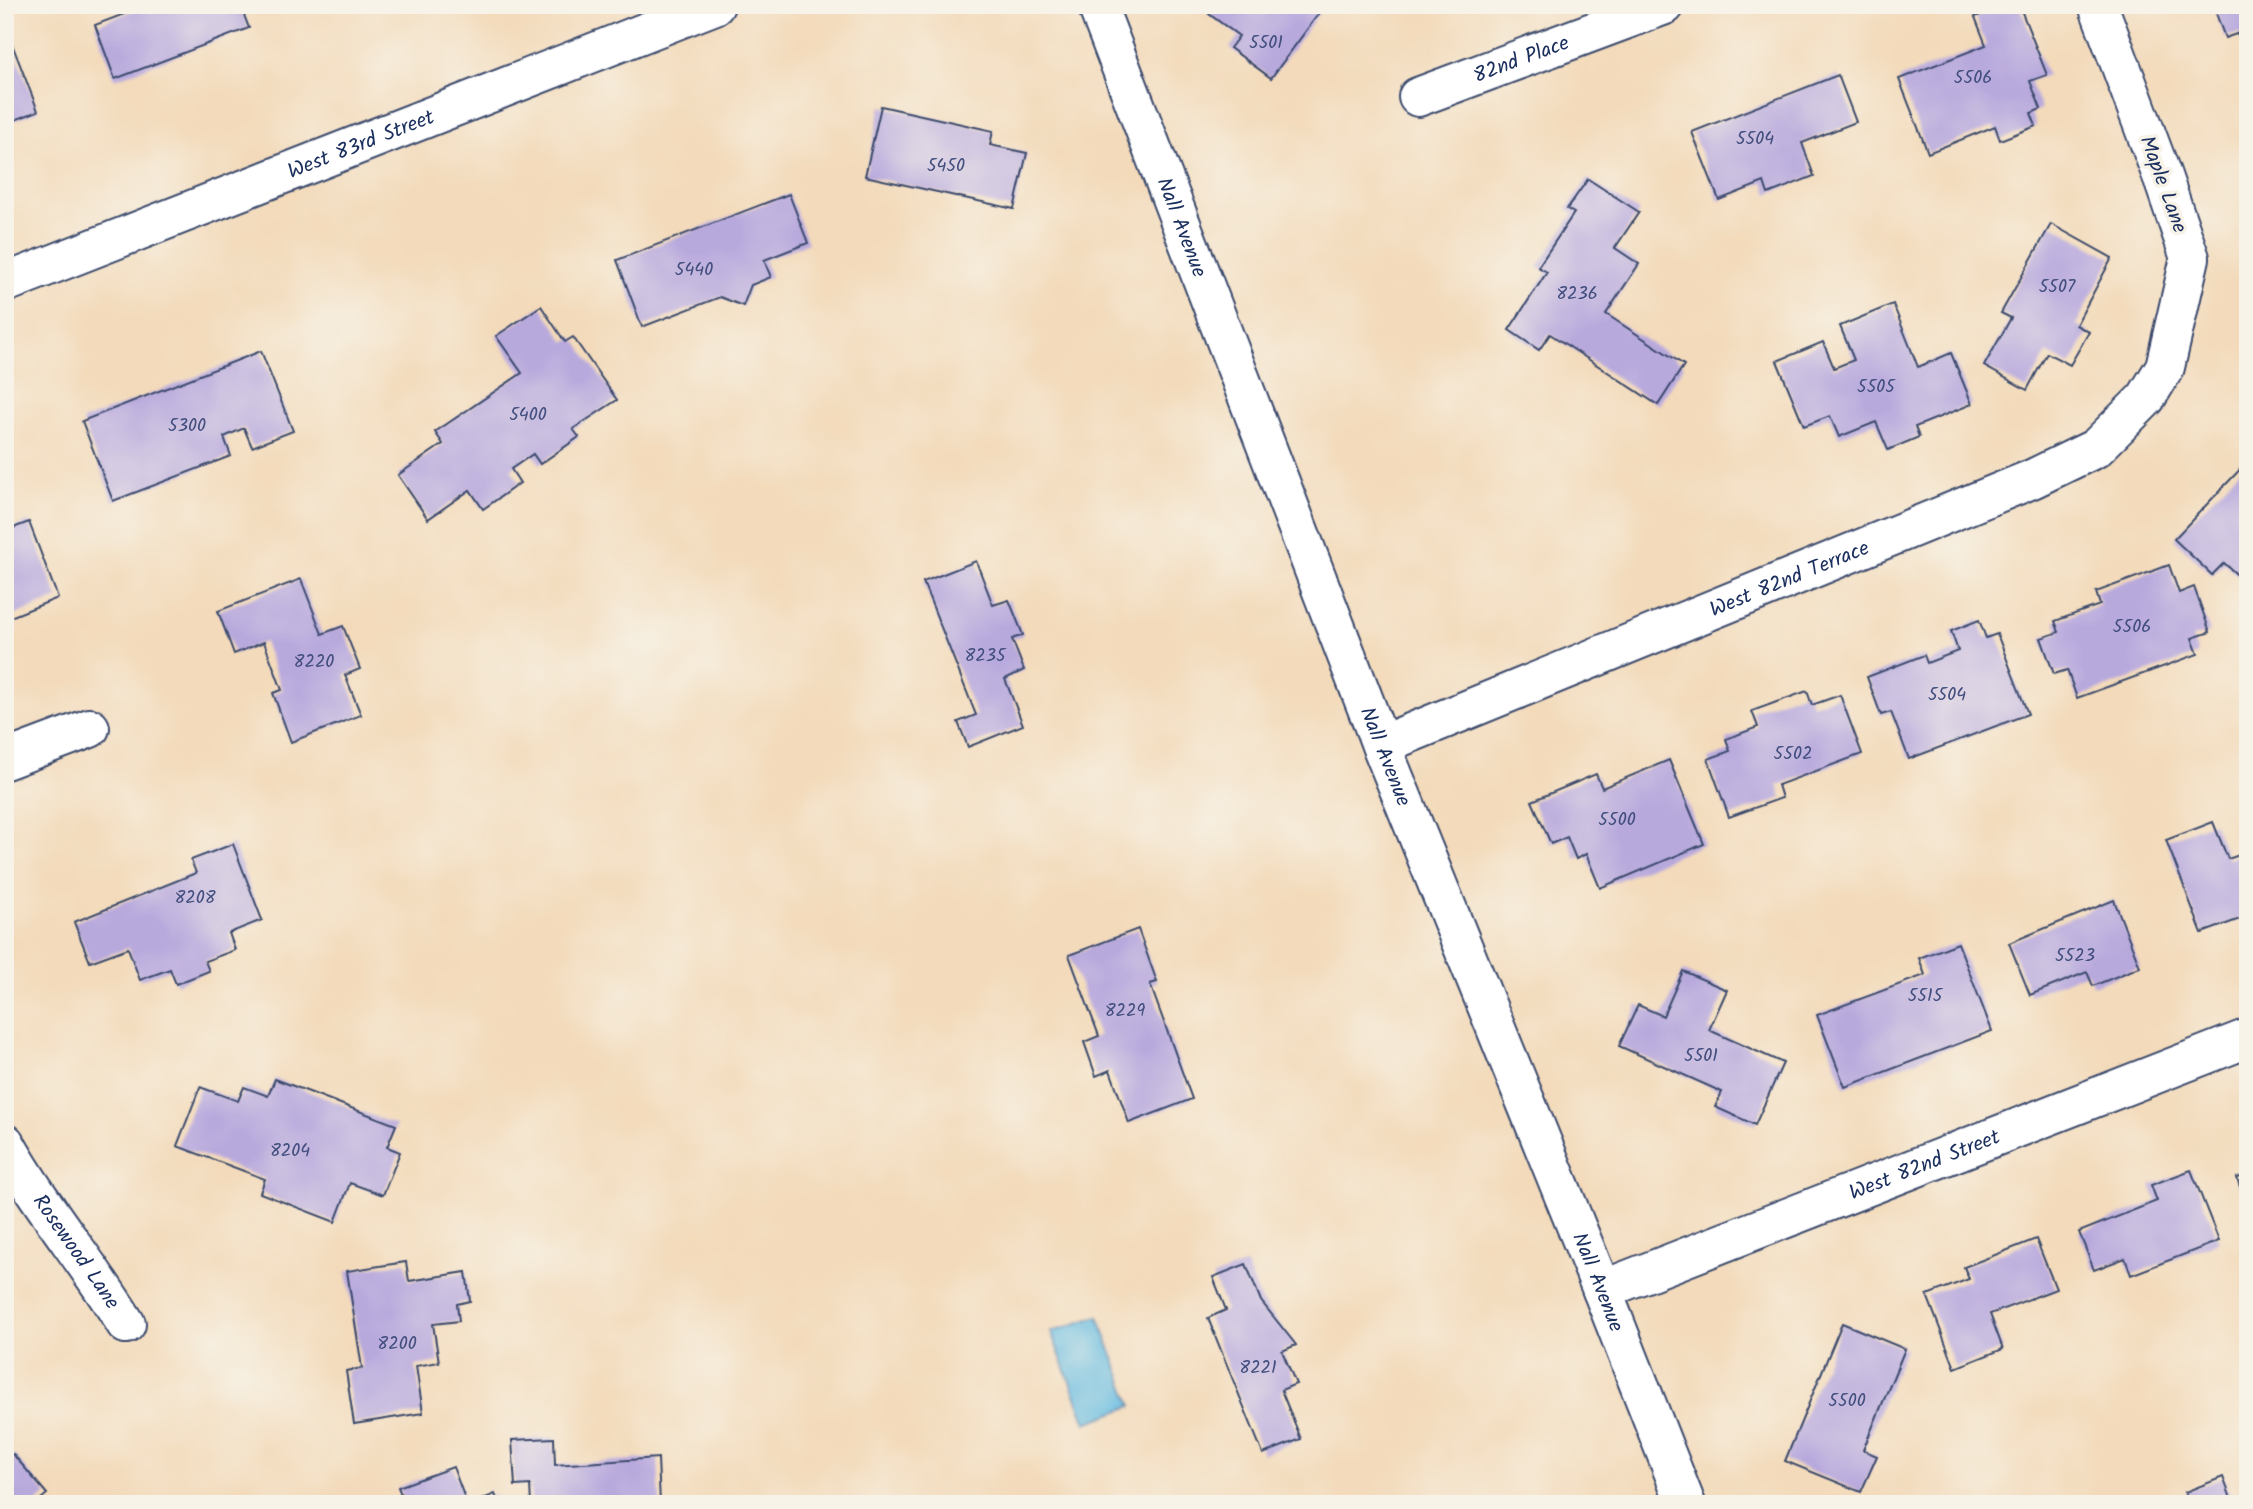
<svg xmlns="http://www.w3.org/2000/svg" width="2253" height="1509" viewBox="0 0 2253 1509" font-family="Kalam,sans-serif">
<rect width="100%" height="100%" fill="#f7f3e8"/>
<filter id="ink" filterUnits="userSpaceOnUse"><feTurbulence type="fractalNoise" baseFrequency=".0143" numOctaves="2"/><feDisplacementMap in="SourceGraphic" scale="14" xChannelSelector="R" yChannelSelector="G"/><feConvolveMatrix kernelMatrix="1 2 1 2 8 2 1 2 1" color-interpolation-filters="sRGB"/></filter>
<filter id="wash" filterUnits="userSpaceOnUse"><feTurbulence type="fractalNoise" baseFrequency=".00686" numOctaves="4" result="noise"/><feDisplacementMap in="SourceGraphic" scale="28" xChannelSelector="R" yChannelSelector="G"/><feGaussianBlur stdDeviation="1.57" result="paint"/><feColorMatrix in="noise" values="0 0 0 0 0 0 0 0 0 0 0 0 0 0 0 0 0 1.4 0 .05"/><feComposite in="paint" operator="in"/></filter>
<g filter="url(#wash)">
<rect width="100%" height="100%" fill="#f3daba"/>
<!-- water -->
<polygon fill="#63bae0" stroke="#3f749f" stroke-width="2" points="1098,1316 1132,1406 1086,1423 1051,1332"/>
<g id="blocks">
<!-- building -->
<g fill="#b8a9dd">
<polygon points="139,5 240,5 249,28 115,79 95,25 140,8"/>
<polygon points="1216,5 1325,5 1271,78 1230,48 1239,36 1209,14"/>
<polygon points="2004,5 2019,5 2047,75 2030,81 2041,109 2031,113 2036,126 2000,140 1995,126 1928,153 1899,79 1986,45 1975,17"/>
<polygon points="2213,5 2248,5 2248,54 2239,33 2225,38"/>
<polygon points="12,44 38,111 5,124 5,47"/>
<polygon points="1838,75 1856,122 1802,143 1814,176 1768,194 1764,182 1719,200 1692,132"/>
<polygon points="881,106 993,131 990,145 1027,153 1014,209 865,176"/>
<polygon points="1588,179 1639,212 1615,248 1639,264 1606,314 1684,365 1658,405 1550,334 1539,350 1509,330 1547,272 1538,267 1574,213 1567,209"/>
<polygon points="789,194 808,243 764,260 771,277 751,285 743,306 720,297 642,327 617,260"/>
<polygon points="2051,224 2112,258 2076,325 2089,332 2070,365 2047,353 2027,390 1984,366 2011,318 2001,313"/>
<polygon points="1893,304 1918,367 1951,353 1972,404 1915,427 1919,437 1888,450 1876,422 1839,437 1830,416 1804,426 1777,361 1823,342 1834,368 1854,360 1840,326"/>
<polygon points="541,306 565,342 573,337 617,400 573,429 579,437 540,464 533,454 511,469 520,483 483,509 470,490 428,519 398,475 443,444 435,432 522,373 496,336"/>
<polygon points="261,351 293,431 252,447 244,428 224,437 231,456 113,501 82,421"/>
<polygon points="2248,461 2248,577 2244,581 2224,563 2212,575 2174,539"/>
<polygon points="29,522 58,598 8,618 5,612 5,531"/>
<polygon points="976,561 993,605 1009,600 1023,635 1012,639 1024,670 1005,679 1023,725 968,747 958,722 976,715 923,582"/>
<polygon points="2169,565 2179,593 2194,587 2210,632 2192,638 2198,654 2077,698 2067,670 2054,674 2041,638 2059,632 2055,621 2100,605 2096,592"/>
<polygon points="301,579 322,634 343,626 360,669 345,675 361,715 291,742 273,693 282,690 264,642 234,654 218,611"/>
<polygon points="1979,620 1986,638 1997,634 2028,714 1909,759 1891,712 1881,715 1867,677 1924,655 1927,663 1958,651 1951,631"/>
<polygon points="1807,691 1812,705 1840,695 1862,754 1778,785 1782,798 1729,817 1708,759 1730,751 1726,739 1758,727 1752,711"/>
<polygon points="1669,760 1704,844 1600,888 1586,854 1576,859 1567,837 1551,844 1532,801 1596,774 1602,788"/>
<polygon points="2213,822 2228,859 2248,852 2248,916 2202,933 2166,840"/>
<polygon points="233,844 262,920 229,933 235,950 205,961 209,971 176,984 170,969 140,980 128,948 90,962 74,922 196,873 191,860"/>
<polygon points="2114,900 2140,967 2093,986 2087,972 2030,995 2009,943"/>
<polygon points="1138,929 1157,982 1150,984 1192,1099 1129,1123 1110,1070 1096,1076 1084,1042 1099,1036 1069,955"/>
<polygon points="1958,943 1992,1031 1845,1087 1817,1015 1925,975 1919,958"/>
<polygon points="1683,971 1727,990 1709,1030 1783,1063 1755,1125 1715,1107 1722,1092 1619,1046 1638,1005 1663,1016"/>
<polygon points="275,1079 396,1125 387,1147 400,1152 383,1195 350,1183 335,1222 260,1193 265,1179 177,1146 200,1087 238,1101 244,1087 268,1096"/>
<polygon points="2191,1170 2219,1241 2131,1275 2125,1258 2094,1270 2079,1232 2157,1201 2151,1185"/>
<polygon points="2248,1175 2248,1207 2247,1207 2237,1178"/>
<polygon points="2036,1239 2056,1289 1990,1314 2003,1349 1955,1368 1927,1295 1969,1279 1964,1267"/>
<polygon points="406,1262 409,1281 466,1272 470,1301 457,1304 459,1321 433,1324 439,1362 416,1366 423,1413 354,1424 346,1371 362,1368 347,1271"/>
<polygon points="1246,1264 1261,1301 1296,1345 1282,1351 1296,1384 1281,1390 1301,1439 1263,1454 1208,1318 1226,1310 1213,1277"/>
<polygon points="1842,1323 1905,1349 1863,1450 1877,1456 1861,1492 1785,1461"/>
<polygon points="554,1438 555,1465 658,1458 660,1504 531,1504 530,1485 515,1486 512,1440"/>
<polygon points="13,1454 47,1494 35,1504 5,1504 5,1460"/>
<polygon points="453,1467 467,1504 405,1504 398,1487"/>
<polygon points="2223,1477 2232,1501 2248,1495 2248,1504 2190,1504 2185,1492"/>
<polygon points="495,1494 499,1504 471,1504"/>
</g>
</g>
</g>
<g filter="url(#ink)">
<use href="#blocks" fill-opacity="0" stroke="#3b496c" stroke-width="2"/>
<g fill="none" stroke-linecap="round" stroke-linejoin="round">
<defs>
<g id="minor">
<path id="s1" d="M1418,97L1665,5"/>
<path id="s2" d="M5,283L715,5"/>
<path id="s3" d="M1381,745L2032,479L2096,448L2146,398L2165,367L2190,258L2162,176L2098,5"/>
<polyline points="5,760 90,728"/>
<path id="s4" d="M5,1143C41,1207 88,1262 126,1324"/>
<path id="s5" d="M1602,1290L2248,1038"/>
</g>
<g id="major">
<path id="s6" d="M1097,5L1381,745L1602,1290L1686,1504"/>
</g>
</defs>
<!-- minor casing -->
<use href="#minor" stroke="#3b496c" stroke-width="42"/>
<!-- major casing -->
<use href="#major" stroke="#3b496c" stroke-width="42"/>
<!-- minor -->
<use href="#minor" stroke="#fff" stroke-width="38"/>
<!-- major -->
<use href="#major" stroke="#fff" stroke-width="38"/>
</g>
</g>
<g text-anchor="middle" stroke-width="7" stroke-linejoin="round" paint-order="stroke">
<!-- number labels -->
<g font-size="18" fill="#424e7e">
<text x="1266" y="48">5501</text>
<text x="1973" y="83">5506</text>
<text x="1755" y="144">5504</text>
<text x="946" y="171">5450</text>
<text x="694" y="275">5440</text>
<text x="2057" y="292">5507</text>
<text x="1577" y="299">8236</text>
<text x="1876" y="392">5505</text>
<text x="528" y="420">5400</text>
<text x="187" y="431">5300</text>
<text x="2132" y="632">5506</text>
<text x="985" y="661">8235</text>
<text x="314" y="667">8220</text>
<text x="1947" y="700">5504</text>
<text x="1793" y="759">5502</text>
<text x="1617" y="825">5500</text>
<text x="195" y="903">8208</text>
<text x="2075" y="961">5523</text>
<text x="1925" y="1001">5515</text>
<text x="1125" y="1016">8229</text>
<text x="1701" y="1061">5501</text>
<text x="290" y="1156">8204</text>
<text x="397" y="1349">8200</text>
<text x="1258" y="1373">8221</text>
<text x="1847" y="1406">5500</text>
</g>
<!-- street labels -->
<g font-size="21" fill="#1b2f5e" stroke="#f7f3e8">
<text dy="7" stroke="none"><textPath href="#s1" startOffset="110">82nd Place</textPath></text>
<text dy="7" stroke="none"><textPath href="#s2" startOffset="382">West 83rd Street</textPath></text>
<text transform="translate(2164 184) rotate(70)" y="7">Maple Lane</text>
<text dy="7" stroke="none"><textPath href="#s6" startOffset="238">Nall Avenue</textPath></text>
<text dy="7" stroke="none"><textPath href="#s3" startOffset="441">West 82nd Terrace</textPath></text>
<text dy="7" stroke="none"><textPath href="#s6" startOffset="805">Nall Avenue</textPath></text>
<text dy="7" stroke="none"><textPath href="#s5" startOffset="346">West 82nd Street</textPath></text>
<text dy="7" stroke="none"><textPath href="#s4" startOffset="130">Rosewood Lane</textPath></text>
<text dy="7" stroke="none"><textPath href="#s6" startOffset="1372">Nall Avenue</textPath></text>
</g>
</g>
<!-- margin -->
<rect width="2253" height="1509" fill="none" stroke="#f7f3e8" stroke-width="28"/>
</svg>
